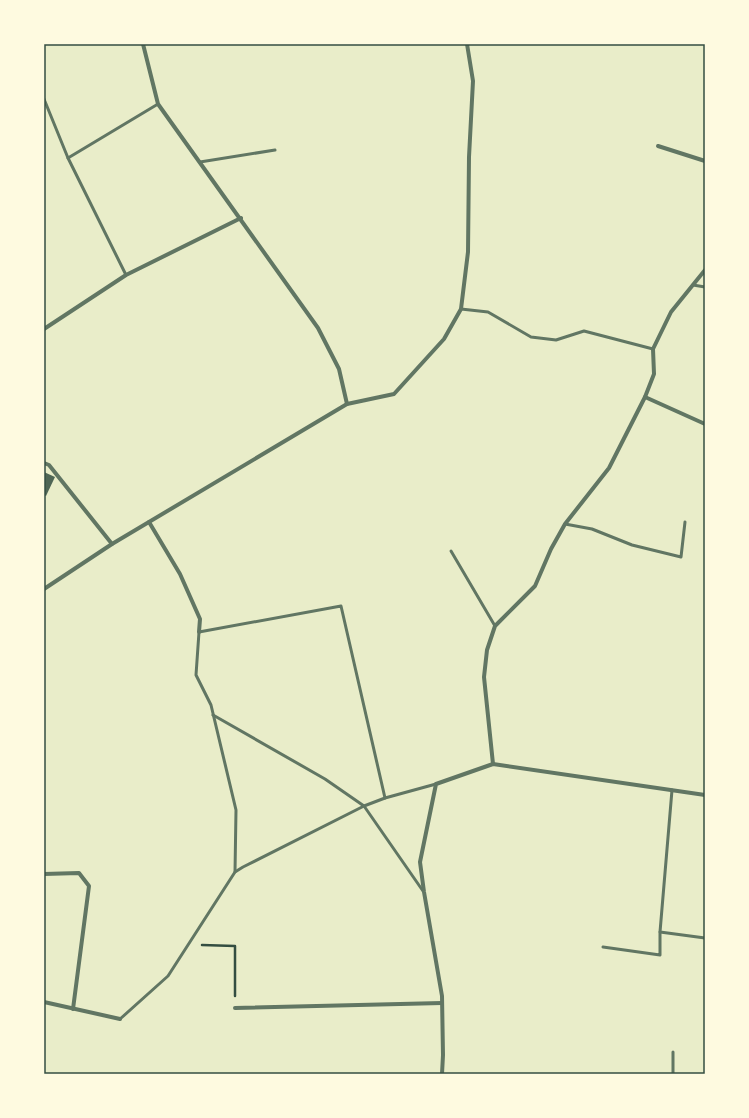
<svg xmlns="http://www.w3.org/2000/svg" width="749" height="1118" viewBox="0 0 749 1118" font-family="Poppins,sans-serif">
<rect width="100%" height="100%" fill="#e9edc9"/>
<!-- building -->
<polygon fill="#4f6655" points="44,472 55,477 46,496 44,495"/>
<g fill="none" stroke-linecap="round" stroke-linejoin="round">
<!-- path -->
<polyline stroke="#344e41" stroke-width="2.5" points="202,945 235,946 235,996"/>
<!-- service -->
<g stroke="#617663" stroke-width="3">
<polyline points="44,99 68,158"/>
<polyline points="200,162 275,150"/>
<polyline points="126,275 68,158 158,104"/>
<polyline points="693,285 705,287"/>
<polyline points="461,309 488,312 531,337 556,340 584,331 653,349"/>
<polyline points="565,524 592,529 632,545 681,557 685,522"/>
<polyline points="451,551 495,626"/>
<polyline points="213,715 325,779 364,806 423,891"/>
<polyline points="672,790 660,932 705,938"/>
<polyline points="235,872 236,810 211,705 196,675 199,632 341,606 385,798"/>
<polyline points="603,947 660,955 660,932"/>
<polyline points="120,1019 168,976 235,872 243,867 364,806 385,798 436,784"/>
<polyline points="673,1074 673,1052"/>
</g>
<!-- minor -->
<g stroke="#617663" stroke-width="4">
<polyline points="143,44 158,104 318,328 339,369 347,404"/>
<polyline points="658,146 705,161"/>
<polyline points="44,329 126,275 241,218"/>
<polyline points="645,397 705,424"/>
<polyline points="44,463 49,465 112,544"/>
<polyline points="149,522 180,574 200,619 199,632"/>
<polyline points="44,589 112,544 347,404 394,394 444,339 461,309 468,252 469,157 473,81 467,44"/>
<polyline points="493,764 484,677 487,650 495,626 535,586 551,549 565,524 609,468 645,397 654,374 653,349 671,312 705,270"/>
<polyline points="44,874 79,873 89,886 73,1009"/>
<polyline points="44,1002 120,1019"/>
<polyline points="235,1008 442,1003"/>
<polyline points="442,1074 443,1055 442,996 424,892 420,862 436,784 493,764 705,795"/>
</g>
</g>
<!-- border -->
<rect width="749" height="1118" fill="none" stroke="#fefae0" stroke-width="90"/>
<rect x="45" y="45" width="659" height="1028" fill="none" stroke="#344e41" stroke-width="1.5"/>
</svg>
